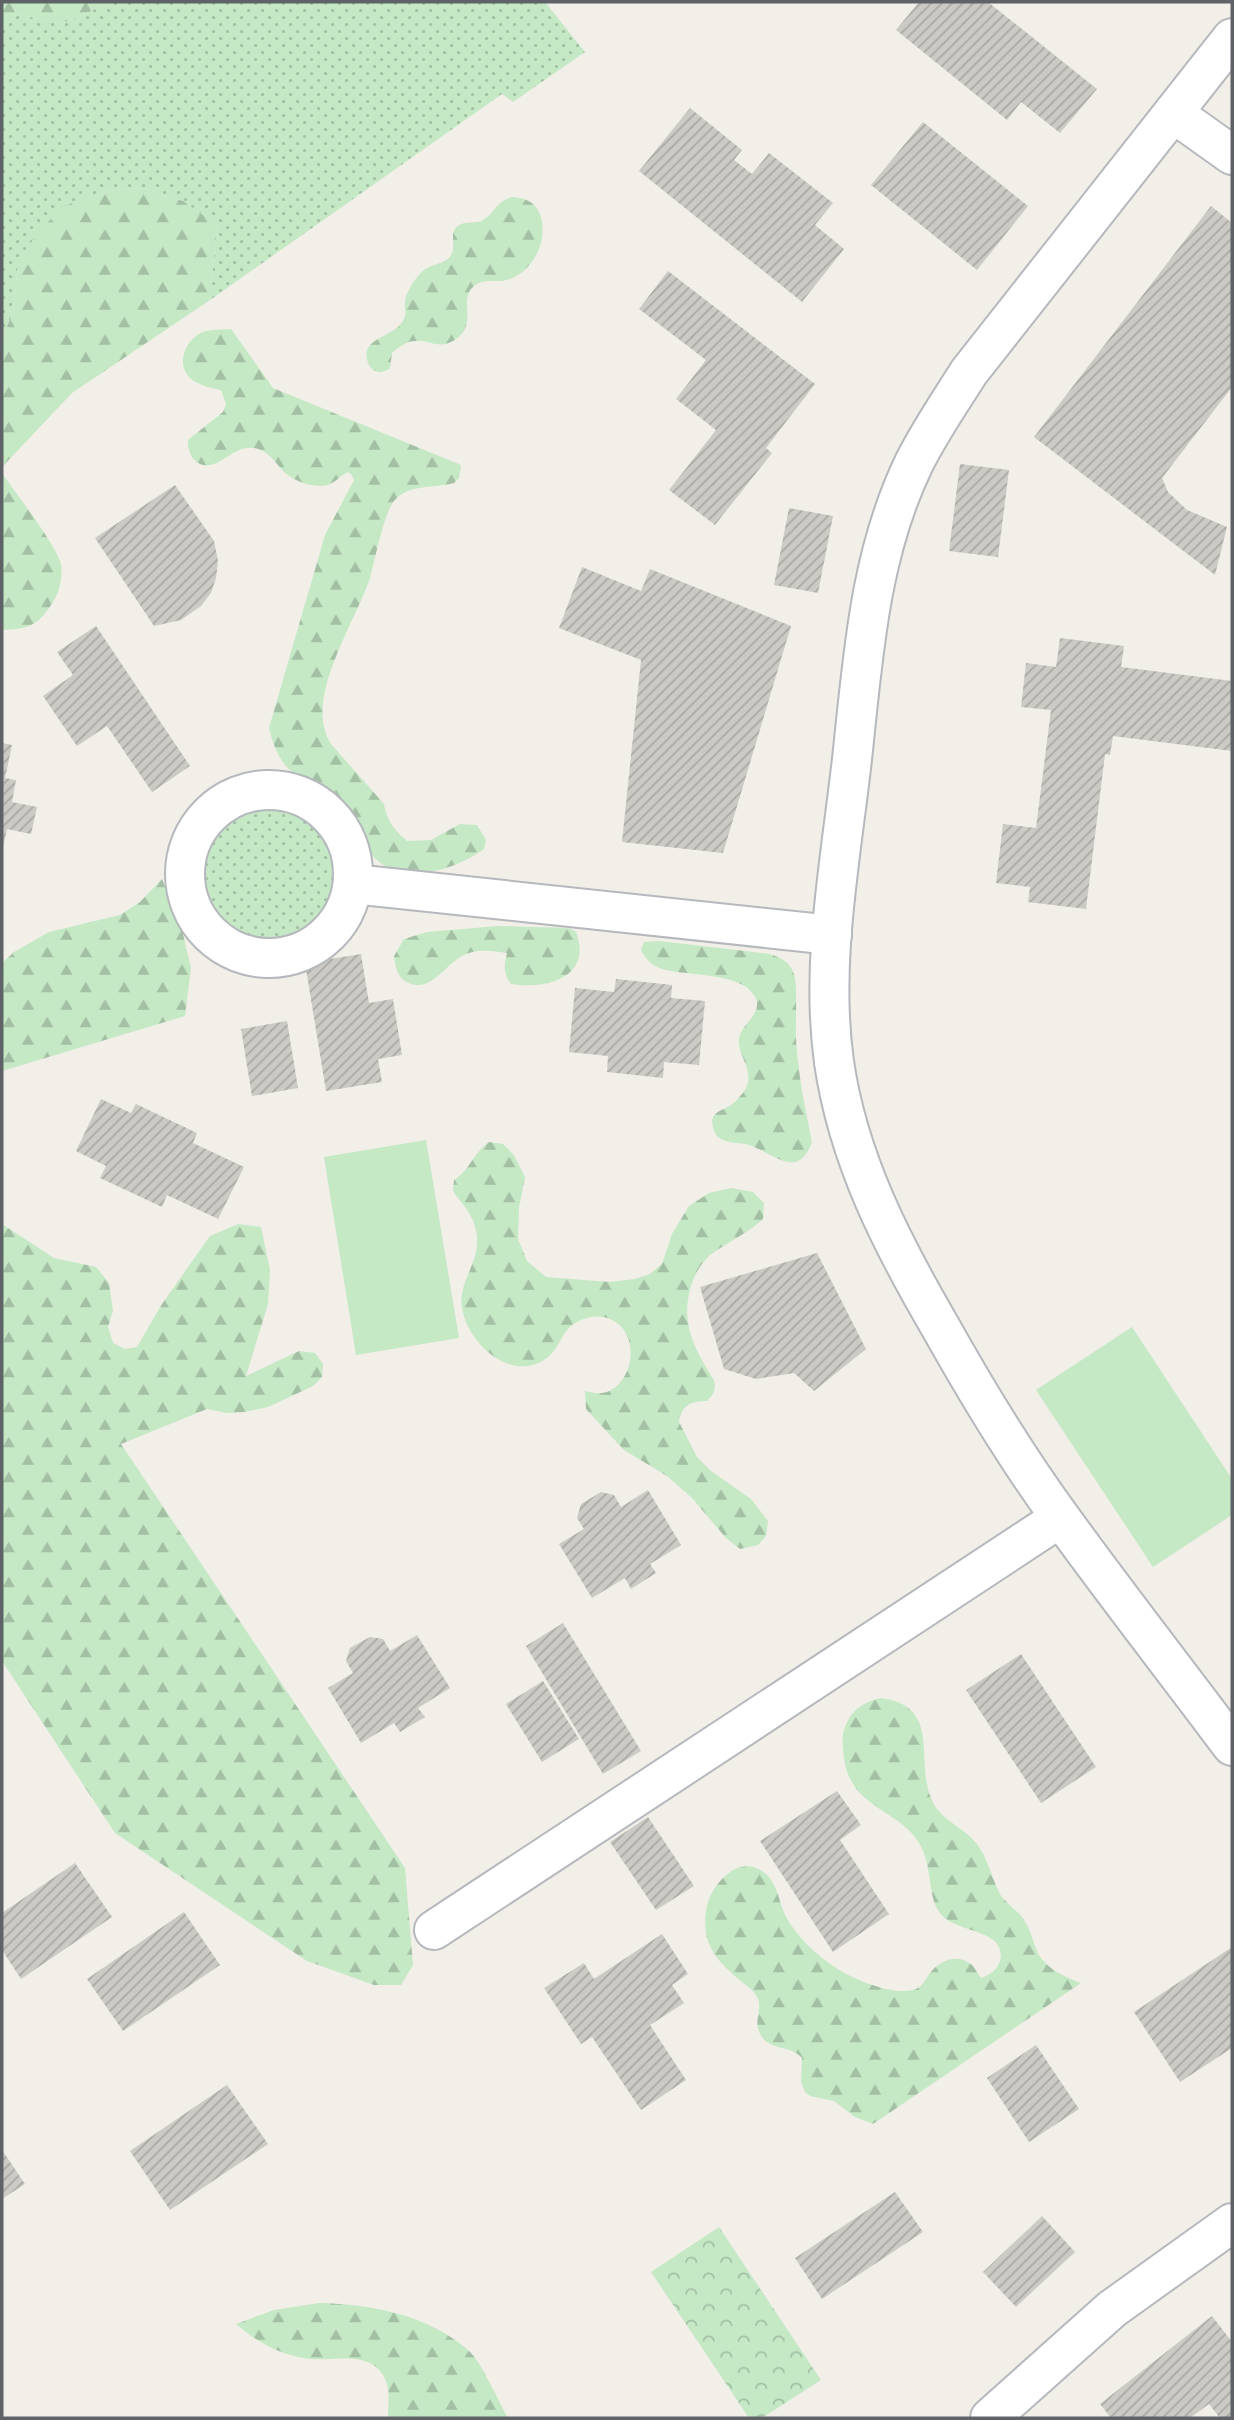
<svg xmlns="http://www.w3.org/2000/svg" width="1234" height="2420" viewBox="0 0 1234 2420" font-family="'Fira Sans Condensed',sans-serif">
<defs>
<pattern id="grass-dots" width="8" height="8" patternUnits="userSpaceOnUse" patternTransform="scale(1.75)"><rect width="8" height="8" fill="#c5e8c5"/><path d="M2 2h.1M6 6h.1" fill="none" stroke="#a3c0a4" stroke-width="1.8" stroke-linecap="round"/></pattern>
<pattern id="forest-firs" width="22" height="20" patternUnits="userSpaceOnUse" patternTransform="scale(1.75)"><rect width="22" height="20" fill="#c5e8c5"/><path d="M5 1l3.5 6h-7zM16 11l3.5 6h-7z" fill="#a3c0a4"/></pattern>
<pattern id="park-crowns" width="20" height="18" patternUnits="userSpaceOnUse" patternTransform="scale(1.75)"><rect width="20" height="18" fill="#c5e8c5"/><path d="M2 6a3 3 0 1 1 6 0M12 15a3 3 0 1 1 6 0" fill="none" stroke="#a3c0a4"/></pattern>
<pattern id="building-hatch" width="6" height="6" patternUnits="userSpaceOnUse" patternTransform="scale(1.75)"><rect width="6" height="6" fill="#cccac5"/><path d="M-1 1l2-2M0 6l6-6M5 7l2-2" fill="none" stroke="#a9a8a4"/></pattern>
</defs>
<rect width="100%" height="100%" fill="#f1efe8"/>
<!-- grass -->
<g fill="url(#grass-dots)">
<polygon points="106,2 545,2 585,52 513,102 502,94 210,300 217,225 183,201 143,188 102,191 18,266 13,312 2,339 2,30 18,14 61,24 100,7"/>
<circle cx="269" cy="874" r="68"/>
</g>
<!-- forest -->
<g fill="url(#forest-firs)">
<polygon points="2,2 106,2 100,7 61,24 18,14 2,30"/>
<polygon points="143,188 183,201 217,225 210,300 72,393 2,467 2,339 13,312 18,266 37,232 65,206 102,191"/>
<path d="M512,197C524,198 534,201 539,212C550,236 535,270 510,279C497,284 485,277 474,286C457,300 479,323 456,339C433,356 422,325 392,353L390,368C380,376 369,371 367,359C362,337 396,337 404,319C407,313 404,309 405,303C405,293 416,277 423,271C432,263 445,265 451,255C457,246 448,233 458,226C465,220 475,225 483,220C496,212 494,203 512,197Z"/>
<path d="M231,329L273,388L461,465L459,478L454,483C433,489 409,483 394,501C384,513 375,560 370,578C356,622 302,699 331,744L384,804C387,822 394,829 407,841L431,840L460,824L477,825L486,840L484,849C452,872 391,891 366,846C355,826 356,813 337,796C325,784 308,783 295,774C280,764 273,745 269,728L325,535L354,480L352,475L348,472C341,475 337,481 330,484C318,489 298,483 288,475C277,467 270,450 254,448C237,446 229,458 214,464C197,470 187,455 188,440L223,412L226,404L221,390C210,388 198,385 190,378C175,363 186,339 203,332C211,329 222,330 231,329Z"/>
<path d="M2,473C14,491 57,546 61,564C63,578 59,594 51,605C37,627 26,629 2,630Z"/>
<polygon points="162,879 182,930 191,968 185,1016 2,1071 2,963 14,952 49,932 120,915 140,902"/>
<path d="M498,926L569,928L576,932C593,977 547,990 511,984C503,973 504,966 507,953C495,951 481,949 469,953C447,959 433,994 409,983C397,978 396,968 394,956L404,939L427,932Z"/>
<path d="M659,941L770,954C782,958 790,962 794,974C798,986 795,1024 796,1039C798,1074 805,1108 812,1142C799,1179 776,1156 752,1146C738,1140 717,1147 713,1127C709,1112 722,1111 731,1105C735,1103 739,1097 742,1094C759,1073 737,1058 739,1039C741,1023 764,1014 755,997C741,969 676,978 655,966C648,962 645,956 641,950L644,942Z"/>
<path d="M489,1142L503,1144L514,1155L525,1177L519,1208L518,1239L527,1261L546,1277L610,1282L635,1279L650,1274L662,1264L672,1234L689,1206L709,1193L731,1188L753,1192L764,1203L763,1219C747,1234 726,1243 709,1256C700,1264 693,1278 690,1289C681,1325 695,1350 714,1380C716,1390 714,1394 707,1401C690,1401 682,1405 679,1422L697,1457L711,1471L751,1499L768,1521L766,1536L758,1545L740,1549L726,1538L692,1498L667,1476L624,1450L586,1409L585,1391C593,1393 603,1395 611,1390C635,1377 639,1333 612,1320C601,1314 587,1316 577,1322C562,1329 560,1348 547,1358C512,1384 468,1344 462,1308C458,1283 477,1266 477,1242C478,1228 471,1214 462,1203C460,1200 454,1194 453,1190C453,1190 454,1181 454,1180C470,1170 473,1153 489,1142Z"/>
<polygon points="2,1224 54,1258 96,1267 109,1283 113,1311 108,1327 113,1343 125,1349 137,1347 162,1304 210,1236 238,1224 261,1227 270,1270 268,1304 246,1376 299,1351 315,1353 323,1364 322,1377 313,1386 268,1407 245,1412 227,1413 207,1409 121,1444 405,1868 413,1965 401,1985 374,1985 307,1961 115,1833 2,1661"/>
<path d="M880,1698C948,1706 909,1770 937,1809C948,1823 966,1830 977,1844C988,1859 991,1876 999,1892C1004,1903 1017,1909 1024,1920C1030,1929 1032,1938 1036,1949C1044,1968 1063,1976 1081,1983L873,2124L855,2117L834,2101L810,2096L805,2092L801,2082L802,2058C791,2045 772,2051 762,2037C751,2022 764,2009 757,1997C755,1991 747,1986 742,1982C718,1962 701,1945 706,1911C710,1883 742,1849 768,1876C778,1887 779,1902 785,1915C796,1936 816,1955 836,1968C854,1980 896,1997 916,1989C923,1986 926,1978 930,1973C940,1960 958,1953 972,1965C975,1968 978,1974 981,1978C989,1975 997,1971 1000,1961C1008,1928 955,1934 940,1913C927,1897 933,1865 919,1843C898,1808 851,1809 844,1758C843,1747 841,1737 845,1727C852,1709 863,1703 880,1698Z"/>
<path d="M319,2303C371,2304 430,2315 470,2352C481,2362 500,2404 508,2418H388C388,2402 392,2385 380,2371C363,2350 326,2363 303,2358C276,2353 256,2341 236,2324L274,2310Z"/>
</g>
<!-- park -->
<polygon fill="url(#park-crowns)" points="719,2227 821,2380 762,2418 749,2418 651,2272"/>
<!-- pitch -->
<g fill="#c5e8c5">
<polygon points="426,1140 459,1338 356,1355 324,1157"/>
<polygon points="1132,1327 1232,1479 1232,1515 1153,1567 1036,1390"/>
</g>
<!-- building -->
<g fill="url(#building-hatch)">
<polygon points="919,2 988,2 1097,89 1060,133 1021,102 1007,120 896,30"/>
<polygon points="690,108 742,150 734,160 752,174 769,153 833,203 815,225 844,249 802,302 639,171"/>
<polygon points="923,122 1028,206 977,270 871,185"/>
<polygon points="1211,206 1232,223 1232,387 1162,478 1168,492 1187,510 1227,527 1215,575 1034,437"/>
<polygon points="668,271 815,384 766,448 772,453 715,525 669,490 716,430 676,399 706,360 639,309"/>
<polygon points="960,464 1009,470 998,557 949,551"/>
<polygon points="175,485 214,541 218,561 216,578 211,593 201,606 181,620 154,626 95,538"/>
<polygon points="789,508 833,516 818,593 774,585"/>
<polygon points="582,567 641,591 650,569 791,626 723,853 622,842 641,660 559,628"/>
<polygon points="96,626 190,766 152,792 107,726 77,746 43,696 73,675 57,652"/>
<polygon points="1060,638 1124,646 1121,667 1232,681 1232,751 1113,736 1110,755 1105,754 1086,909 1028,902 1030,887 996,883 1003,824 1036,828 1051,710 1021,707 1026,663 1056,667"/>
<polygon points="2,743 12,745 5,778 16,780 12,802 37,807 31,834 7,829 3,848"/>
<polygon points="361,954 369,1003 393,999 402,1055 378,1059 382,1082 326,1091 305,963"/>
<polygon points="616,979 672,985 671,998 705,1001 699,1065 664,1062 663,1078 607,1072 608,1056 569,1052 575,988 614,992"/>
<polygon points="287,1021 298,1088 252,1096 241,1029"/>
<polygon points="101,1099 131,1113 136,1104 197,1133 193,1143 244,1167 218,1219 167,1195 162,1207 100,1178 106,1166 76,1151"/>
<polygon points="817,1253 866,1349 814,1391 794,1373 756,1379 724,1369 700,1287"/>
<polygon points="648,1490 681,1545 650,1564 656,1573 631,1589 625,1578 592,1598 559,1544 584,1529 577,1518 581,1504 601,1492 614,1495 621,1507"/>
<polygon points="563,1623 641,1751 603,1774 526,1646"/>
<polygon points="417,1635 450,1688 418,1708 425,1717 400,1732 394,1723 361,1743 328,1688 353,1673 346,1661 350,1648 370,1637 383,1639 390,1651"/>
<polygon points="1021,1654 1096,1767 1041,1803 966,1690"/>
<polygon points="543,1681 579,1739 542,1762 506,1704"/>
<polygon points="837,1791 861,1825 840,1840 889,1914 833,1952 760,1841"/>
<polygon points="648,1817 694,1886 656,1910 610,1842"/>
<polygon points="75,1863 112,1917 21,1979 2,1950 2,1913"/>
<polygon points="184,1912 220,1965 123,2031 87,1979"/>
<polygon points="662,1934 688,1974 672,1985 684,2003 650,2025 686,2080 641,2110 592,2037 581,2044 544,1988 584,1963 594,1979"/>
<polygon points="1232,1947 1232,2048 1180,2082 1134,2012"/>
<polygon points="1036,2045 1079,2109 1029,2142 987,2078"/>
<polygon points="227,2085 268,2144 170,2210 130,2151"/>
<polygon points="2,2150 25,2184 2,2199"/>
<polygon points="895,2192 923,2232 822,2299 795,2258"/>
<polygon points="1042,2216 1075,2252 1016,2307 983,2272"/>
<polygon points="1212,2316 1232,2342 1232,2418 1220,2418 1209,2404 1190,2418 1111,2418 1100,2404"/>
</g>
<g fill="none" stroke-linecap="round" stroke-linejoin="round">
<defs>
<g id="minor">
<path d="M1232,38L969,372C950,402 930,431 914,463C869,556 863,658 852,759C841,858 820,962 834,1062C848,1159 892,1244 941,1328C978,1394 1018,1460 1063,1521C1118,1597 1176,1671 1232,1746"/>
<polyline points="1173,113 1232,155"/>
<circle cx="269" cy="874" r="84"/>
<polyline points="353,884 832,935"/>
<polyline points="434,1930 1060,1518"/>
<polyline points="990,2418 1112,2309 1232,2223"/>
</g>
</defs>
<!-- minor casing -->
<use href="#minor" stroke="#b5b8bc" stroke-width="42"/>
<!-- minor -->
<use href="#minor" stroke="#fff" stroke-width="38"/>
</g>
<!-- border -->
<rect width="1234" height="2420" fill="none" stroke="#5f6368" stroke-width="7"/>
</svg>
